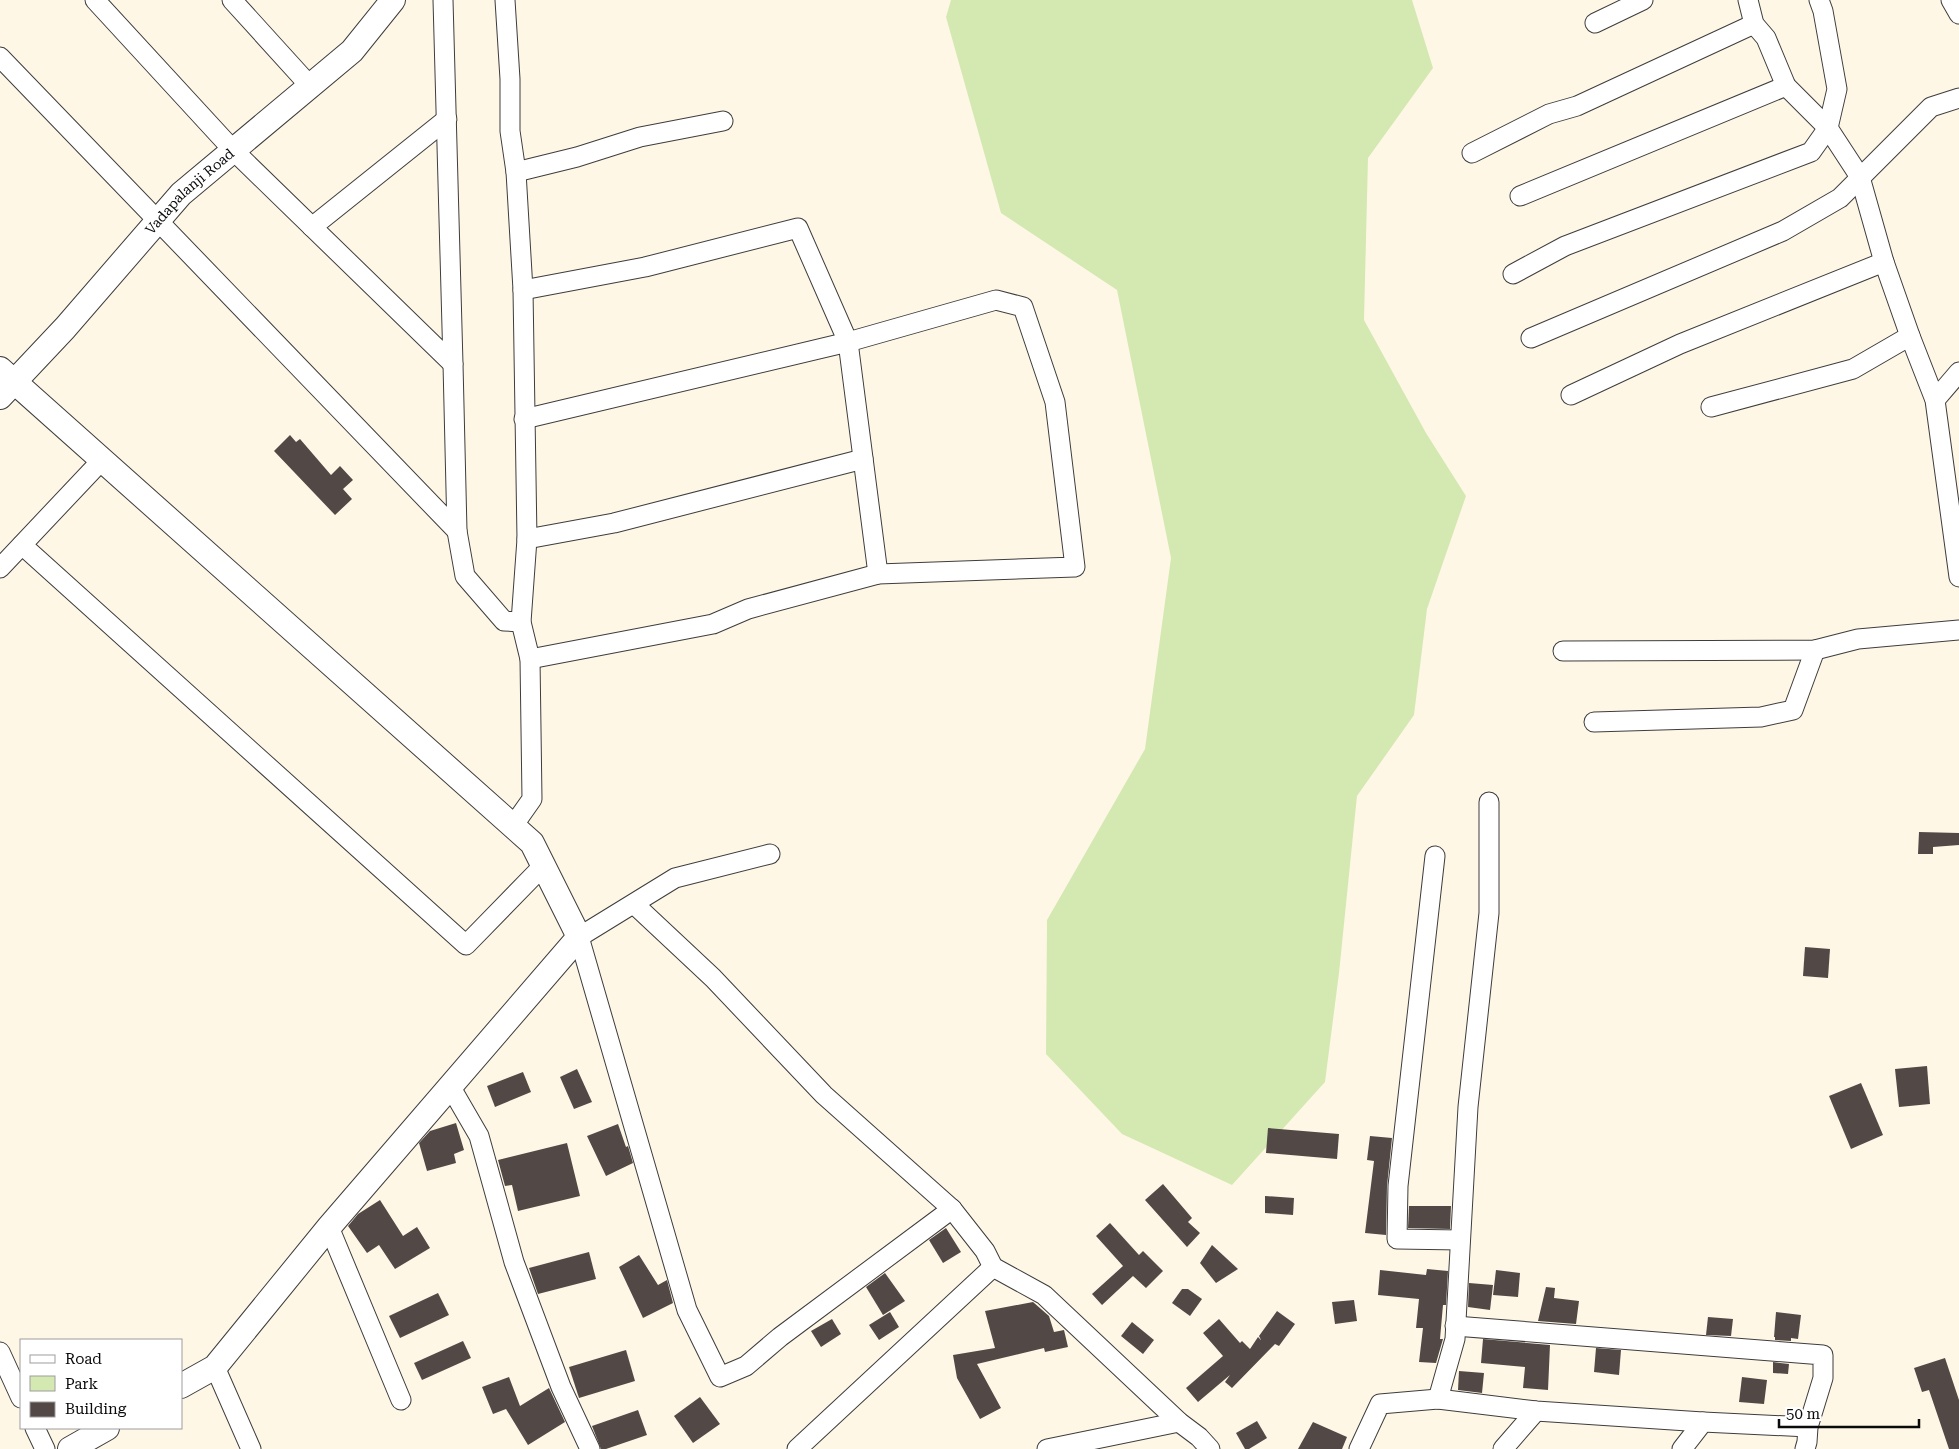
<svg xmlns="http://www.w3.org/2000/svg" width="1959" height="1449" viewBox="0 0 1959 1449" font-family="'Roboto Serif',serif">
<rect width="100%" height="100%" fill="#fff7e6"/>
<!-- green -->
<polygon fill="#d4e9b1" points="951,0 1412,0 1433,68 1368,158 1364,320 1426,433 1466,496 1427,609 1414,715 1357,796 1339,973 1325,1082 1232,1185 1122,1134 1046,1054 1047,920 1145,749 1171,558 1117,290 1001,213 946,17"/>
<!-- building -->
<g fill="#524946">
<polygon points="290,435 296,442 300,439 331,475 340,466 353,480 343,489 352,499 335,515 274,451"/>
<polygon points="1919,832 1959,833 1959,845 1933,847 1933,854 1918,854"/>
<polygon points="1805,947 1830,949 1828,978 1803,976"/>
<polygon points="1927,1066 1930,1104 1899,1107 1895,1069"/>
<polygon points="577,1069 592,1102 574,1109 560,1077"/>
<polygon points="523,1072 531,1092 495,1107 487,1086"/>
<polygon points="1861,1083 1883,1135 1851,1149 1829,1096"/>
<polygon points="456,1123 464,1150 454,1154 456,1163 427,1171 419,1143 430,1131"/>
<polygon points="618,1124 626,1147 628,1146 633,1163 606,1176 587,1136"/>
<polygon points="1268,1128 1339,1134 1337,1159 1266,1153"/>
<polygon points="1370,1136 1392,1138 1387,1186 1386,1235 1365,1233 1374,1161 1367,1160"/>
<polygon points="567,1143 580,1196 518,1211 512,1185 505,1186 498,1160"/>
<polygon points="1163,1184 1192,1218 1188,1222 1200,1233 1187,1247 1145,1200"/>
<polygon points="1265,1196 1294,1198 1293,1215 1265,1213"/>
<polygon points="380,1200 403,1236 417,1227 430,1248 395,1269 379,1245 367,1253 348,1226 358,1214"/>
<polygon points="1409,1206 1451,1206 1450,1229 1408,1228"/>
<polygon points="1110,1223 1139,1255 1143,1251 1163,1271 1146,1288 1133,1276 1102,1305 1092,1294 1123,1266 1096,1236"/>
<polygon points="946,1228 961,1252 943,1263 929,1240"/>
<polygon points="1212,1245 1238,1269 1216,1283 1200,1263"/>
<polygon points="589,1252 596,1279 538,1294 529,1268"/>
<polygon points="639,1255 658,1285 667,1280 673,1303 643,1318 619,1267"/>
<polygon points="1427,1269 1448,1271 1446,1305 1443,1305 1440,1339 1443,1339 1436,1363 1419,1362 1423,1328 1416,1328 1419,1299 1378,1295 1380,1270 1426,1275"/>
<polygon points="1496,1270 1520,1273 1518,1297 1493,1295"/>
<polygon points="885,1273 905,1301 883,1315 866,1287"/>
<polygon points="1469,1283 1493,1285 1490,1310 1468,1307"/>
<polygon points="1546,1287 1555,1288 1554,1298 1579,1301 1576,1324 1538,1321"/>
<polygon points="1182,1289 1188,1289 1202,1299 1190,1316 1172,1303"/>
<polygon points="438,1293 449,1315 400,1338 389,1316"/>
<polygon points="1354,1300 1357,1321 1335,1324 1332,1302"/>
<polygon points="1033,1302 1049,1316 1054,1332 1064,1330 1068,1347 1045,1352 1044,1348 977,1364 1001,1408 980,1419 957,1378 953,1355 995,1348 985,1311"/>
<polygon points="1277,1311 1295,1324 1279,1346 1275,1344 1232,1388 1225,1382 1230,1375 1198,1402 1186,1388 1223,1356 1203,1333 1219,1319 1240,1343 1242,1341 1250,1349 1258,1337 1261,1340 1259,1336"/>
<polygon points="890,1312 899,1327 879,1340 869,1325"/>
<polygon points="1776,1312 1801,1315 1798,1339 1791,1338 1791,1341 1775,1340 1775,1337 1774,1337"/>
<polygon points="1708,1317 1733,1319 1731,1336 1706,1335"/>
<polygon points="832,1319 841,1334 821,1347 811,1331"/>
<polygon points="1132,1322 1154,1340 1143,1354 1121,1336"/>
<polygon points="1483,1339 1550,1345 1548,1390 1523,1388 1525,1367 1481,1363"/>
<polygon points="463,1341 471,1358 422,1380 414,1363"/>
<polygon points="1596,1348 1621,1350 1619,1375 1594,1372"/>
<polygon points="626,1350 635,1381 579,1398 569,1367"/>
<polygon points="1945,1358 1959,1400 1959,1449 1949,1449 1929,1390 1922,1392 1914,1368"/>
<polygon points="1773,1362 1789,1364 1788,1374 1773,1373"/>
<polygon points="1459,1371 1484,1373 1482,1393 1458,1390"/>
<polygon points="509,1377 520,1406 549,1388 565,1422 528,1445 506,1409 493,1414 482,1387"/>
<polygon points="1742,1377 1767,1380 1764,1404 1739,1402"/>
<polygon points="700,1397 720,1424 693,1443 674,1416"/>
<polygon points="638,1410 647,1435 606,1449 601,1449 592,1426"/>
<polygon points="1257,1421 1267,1438 1249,1449 1245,1449 1236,1433"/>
<polygon points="1313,1422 1347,1437 1342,1449 1298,1449"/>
</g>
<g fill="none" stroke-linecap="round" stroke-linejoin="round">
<defs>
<g id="minor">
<polyline points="95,0 233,150 453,364 443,0"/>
<polyline points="232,0 310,86"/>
<polyline points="505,0 510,79 510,131 516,172 577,157 640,137 723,121"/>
<polyline points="1748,0 1754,24 1766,38 1786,86 1828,128 1860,177 1884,262 1910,336 1935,400 1959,577"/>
<polyline points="1951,0 1959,14"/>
<polyline points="1595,23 1643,0"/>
<polyline points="0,57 457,531 453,364"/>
<polyline points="1472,153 1549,114 1577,106 1754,24"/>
<polyline points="1520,196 1786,86"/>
<polyline points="312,227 447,119"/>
<polyline points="1513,274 1565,246 1811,152 1828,128 1837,89 1823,11 1819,0"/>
<polyline points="523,290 645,267 798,228 848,342 878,574"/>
<polyline points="1531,338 1783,231 1840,198 1931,107 1959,98"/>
<polyline points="1571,395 1680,344 1884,262"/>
<polyline points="1935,400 1959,372"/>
<polyline points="1711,407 1853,369 1910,336"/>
<polyline points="524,419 848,342 996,300 1023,307 1055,402 1075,567 878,574 748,609 713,624 530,659"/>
<polyline points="457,531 465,576 504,621 521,622"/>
<polyline points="527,539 614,523 863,459"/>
<polyline points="22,545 466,945 543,866"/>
<polyline points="0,568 102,460"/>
<polyline points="1563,651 1815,650 1858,639 1959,630"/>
<polyline points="1594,722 1761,717 1793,710 1815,650"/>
<polyline points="513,826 532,799 530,659 521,622 527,539 523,290 516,172"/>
<polyline points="770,854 675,878 579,937 687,1310 720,1377 746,1366 780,1337 952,1209"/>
<polyline points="1435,856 1398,1186 1397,1239 1460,1240"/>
<polyline points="634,904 713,978 824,1095 952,1209 985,1251 993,1267 1044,1295 1179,1422 1199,1437 1210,1449"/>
<polyline points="450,1086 479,1136 514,1262 561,1387 590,1449"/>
<polyline points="329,1227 401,1400"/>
<polyline points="1455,1326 1823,1355 1823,1378 1808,1427 1807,1442 1805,1449"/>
<polyline points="0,1352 21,1398"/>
<polyline points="215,1367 251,1449"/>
<polyline points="1438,1399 1455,1339 1468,1107 1489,913 1489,802"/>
<polyline points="35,1428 45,1449"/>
<polyline points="797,1449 993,1267"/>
<polyline points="1047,1449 1179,1422"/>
<polyline points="1359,1449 1380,1404 1438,1399 1536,1411 1703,1422 1808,1427"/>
<polyline points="1503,1449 1536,1411"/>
<polyline points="1682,1449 1703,1422"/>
</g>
<g id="tertiary">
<polyline points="0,369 532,843 579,937 329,1227 215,1367 181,1386"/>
<path id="s1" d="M0,397L65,328L181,194L352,51L393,0"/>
<polyline points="70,1449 107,1428"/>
</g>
</defs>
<!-- minor casing -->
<use href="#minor" stroke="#3d3d3d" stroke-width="21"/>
<!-- tertiary casing -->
<use href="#tertiary" stroke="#3d3d3d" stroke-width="26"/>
<!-- minor -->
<use href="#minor" stroke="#fff" stroke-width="19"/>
<!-- tertiary -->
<use href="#tertiary" stroke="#fff" stroke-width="24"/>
</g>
<g text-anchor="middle" stroke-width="5" stroke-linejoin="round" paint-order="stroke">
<!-- street labels -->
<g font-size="14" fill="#0a0a0a" stroke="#fff">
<text dy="5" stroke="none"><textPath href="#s1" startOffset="280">Vadapalanji Road</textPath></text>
</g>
</g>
<!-- legend -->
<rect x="20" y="1339" width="162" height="90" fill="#ffffff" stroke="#9d9d9d"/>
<rect x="30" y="1355" width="25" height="8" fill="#ffffff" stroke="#9d9d9d"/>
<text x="65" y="1364" font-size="15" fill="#0a0a0a">Road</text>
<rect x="30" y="1376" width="25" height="15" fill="#d4e9b1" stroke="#9d9d9d"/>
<text x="65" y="1389" font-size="15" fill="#0a0a0a">Park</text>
<rect x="30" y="1402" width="25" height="15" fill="#524946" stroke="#9d9d9d"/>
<text x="65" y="1414" font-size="15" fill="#0a0a0a">Building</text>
<!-- scale -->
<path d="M1779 1419v8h140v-8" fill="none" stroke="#0a0a0a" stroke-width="2.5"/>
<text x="1786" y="1419" font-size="15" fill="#0a0a0a" stroke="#ffffff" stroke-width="4" paint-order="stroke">50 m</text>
</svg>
